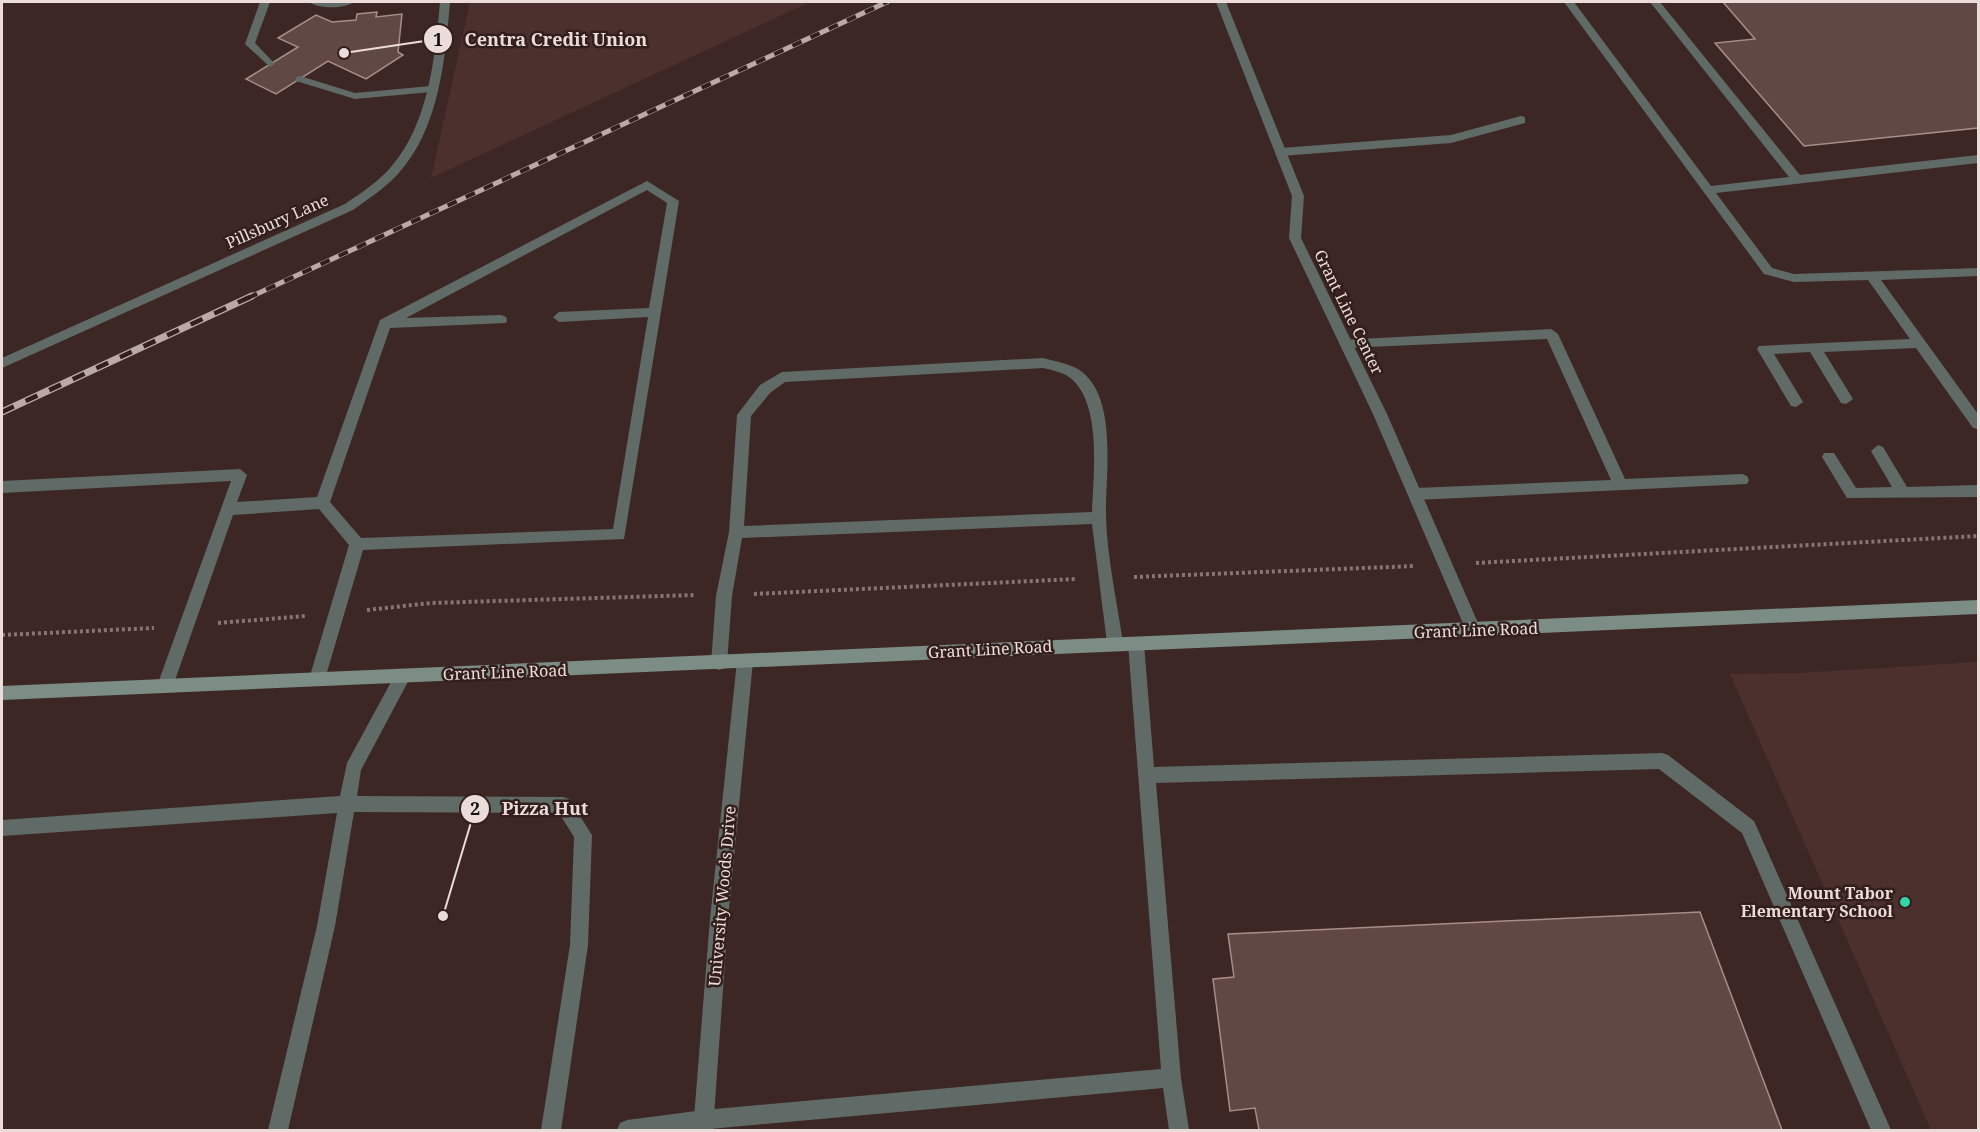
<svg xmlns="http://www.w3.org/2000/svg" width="1980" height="1132" viewBox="0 0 1980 1132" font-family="'Noto Serif',serif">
<rect width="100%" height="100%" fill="#3d2724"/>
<!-- built -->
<g fill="#4c302d">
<polygon points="470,2 810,2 431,178"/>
<polygon points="1978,662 1978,1130 1931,1130 1730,674 1800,673"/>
</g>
<!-- building -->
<g fill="#604945" stroke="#a88d89" stroke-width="1.5">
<polygon points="1723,2 1978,2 1978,128 1804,146 1715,43 1755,39"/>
<polygon points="377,12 376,17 402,14 398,52 403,55 366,79 328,61 276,94 246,79 298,47 278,38 316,15 332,22 356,20 357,14"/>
<polygon points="1700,912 1782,1130 1259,1130 1255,1108 1230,1111 1213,979 1234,977 1228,934"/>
</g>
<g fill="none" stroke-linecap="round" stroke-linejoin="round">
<!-- path -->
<g stroke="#887572" stroke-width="4" stroke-dasharray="3 3" stroke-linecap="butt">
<polyline points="1476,563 1978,536"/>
<polyline points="1134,577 1415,566"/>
<polyline points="754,594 1076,579"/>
<polyline points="367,610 431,603 695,595"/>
<polyline points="218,623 306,616"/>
<polyline points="2,635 154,628"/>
</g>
<!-- lane -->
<g fill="#606b67" fill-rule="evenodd">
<polygon points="260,2 270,2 255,43 275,64 270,67 245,44"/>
<path d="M309,2H354C344,9 319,9 309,2Z"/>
<polygon points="1564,2 1574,2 1711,186 1789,177 1650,2 1660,2 1800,175 1978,155 1978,163 1716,193 1772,268 1794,274 1978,268 1978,276 1881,280 1978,414 1978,429 1973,428 1916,348 1824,352 1853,399 1846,404 1841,403 1810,352 1774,354 1803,402 1796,407 1791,406 1757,349 1759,346 1910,339 1868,280 1794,282 1764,274"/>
<polygon points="300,76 355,93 431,86 436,89 431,92 355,99 296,81 296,77"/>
<polygon points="1521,116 1525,117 1525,123 1451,143 1281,156 1275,152 1281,148 1451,135"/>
<path d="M647,181L679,201L624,539L363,550L325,679L323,684L317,686L311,684L309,679L349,545L319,509L233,515L173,686L171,691L165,693L159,691L157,686L231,481L2,493V481L240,469L247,475L237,502L317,497L380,320ZM647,190L667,203L649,308L559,312L553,317L559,322L648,317L613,529L361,538L330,502L390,328L506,323L507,320L506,317L501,315L406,318Z"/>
<polygon points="1551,329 1558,334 1625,479 1742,474 1747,476 1749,480 1747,484 1416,500 1411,498 1409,494 1411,490 1416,488 1611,480 1547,339 1346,348 1341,346 1339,343 1341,340"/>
<path d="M1043,358C1054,361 1067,363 1078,369C1119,395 1105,476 1106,516C1107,558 1117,601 1123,643L1121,648L1115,650L1109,648L1107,643L1092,524L742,538L732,596L727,663L725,668L719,670L713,668L711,663L716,596L729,532L737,415L760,385L782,372ZM1043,368C1052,370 1062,372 1069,377C1103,402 1093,476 1092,512L744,526L751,416L770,393L785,382Z"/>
<polygon points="1878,445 1883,447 1907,487 1978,485 1978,497 1847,498 1822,457 1824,453 1834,453 1856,488 1892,487 1871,451"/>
<polygon points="1136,637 1142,639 1144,644 1154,767 1662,753 1668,755 1754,821 1891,1130 1871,1130 1742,833 1659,769 1156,783 1181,1078 1189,1130 1169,1130 1163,1088 699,1130 617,1130 620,1123 627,1120 704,1110 1161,1069 1128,644 1130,639"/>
<polygon points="403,669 409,671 411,676 361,770 357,796 563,797 569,799 592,835 588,945 561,1130 541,1130 570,945 574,837 559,813 354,812 335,926 288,1130 268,1130 317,926 337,813 2,836 2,820 340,796 347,763 397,671"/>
</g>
<!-- street -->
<g fill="#606b67" fill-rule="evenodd">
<path d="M440,2H450C445,61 439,130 397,175C384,189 368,199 353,210L2,368V358L345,204C361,193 378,182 391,167C429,123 435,57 440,2Z"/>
<polygon points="1216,2 1226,2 1304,196 1301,238 1387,414 1481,630 1478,635 1473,637 1468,635 1373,414 1289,238 1292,196"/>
<polygon points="745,654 751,656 753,661 728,919 713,1130 693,1130 710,919 737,661 739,656"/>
</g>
<!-- secondary -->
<polygon fill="#7c8d86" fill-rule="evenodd" points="1978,600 1978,614 2,700 2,686"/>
<defs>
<polyline id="rail-far1" points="248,298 887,2"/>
<polyline id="rail" points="2,412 252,296"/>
</defs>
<!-- rail-far1 casing -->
<use href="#rail-far1" stroke="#baa9a6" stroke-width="5"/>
<!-- rail casing -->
<use href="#rail" stroke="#baa9a6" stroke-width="7"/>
<!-- rail-far1 -->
<use href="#rail-far1" stroke="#321e1b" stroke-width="4" stroke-dasharray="10" stroke-linecap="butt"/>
<!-- rail -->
<use href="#rail" stroke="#321e1b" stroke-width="4.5" stroke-dasharray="13" stroke-linecap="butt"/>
</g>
<!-- markers -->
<circle fill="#32d4a8" stroke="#321e1b" stroke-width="2" cx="1905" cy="902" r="6"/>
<g text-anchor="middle" stroke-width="5" stroke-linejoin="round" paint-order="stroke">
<!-- street labels -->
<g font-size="16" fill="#ebdcda" stroke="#321e1b">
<text transform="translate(277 221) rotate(-24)" y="6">Pillsbury Lane</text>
<text transform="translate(1349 312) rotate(64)" y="6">Grant Line Center</text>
<text transform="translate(1476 630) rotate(-2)" y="6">Grant Line Road</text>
<text transform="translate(990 649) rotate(-3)" y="6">Grant Line Road</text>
<text transform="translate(505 672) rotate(-2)" y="6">Grant Line Road</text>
<text transform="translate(722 896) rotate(-85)" y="6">University Woods Drive</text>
</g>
<!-- poi labels -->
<g font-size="16" font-weight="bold" fill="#ebdcda" stroke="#321e1b" text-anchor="end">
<text x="1893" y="899">Mount Tabor<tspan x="1893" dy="18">Elementary School</tspan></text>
</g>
</g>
<!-- callouts -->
<path fill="none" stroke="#ebdcda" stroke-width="2" d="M344 53L438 39M443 916L475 809"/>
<g fill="#ebdcda" stroke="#321e1b" stroke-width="2">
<circle cx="344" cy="53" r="6"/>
<circle cx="443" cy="916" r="6"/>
<circle cx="438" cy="39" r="15"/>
<circle cx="475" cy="809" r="15"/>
</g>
<g font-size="18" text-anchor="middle" font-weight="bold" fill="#111">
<text x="438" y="46">1</text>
<text x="475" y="815">2</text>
</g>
<g font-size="18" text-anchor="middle" font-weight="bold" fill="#ebdcda" stroke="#321e1b" stroke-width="5" stroke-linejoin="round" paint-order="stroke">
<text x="556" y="46">Centra Credit Union</text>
<text x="545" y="815">Pizza Hut</text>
</g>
<!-- border -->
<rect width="1980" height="1132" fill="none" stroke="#ebdcda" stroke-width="6"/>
</svg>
